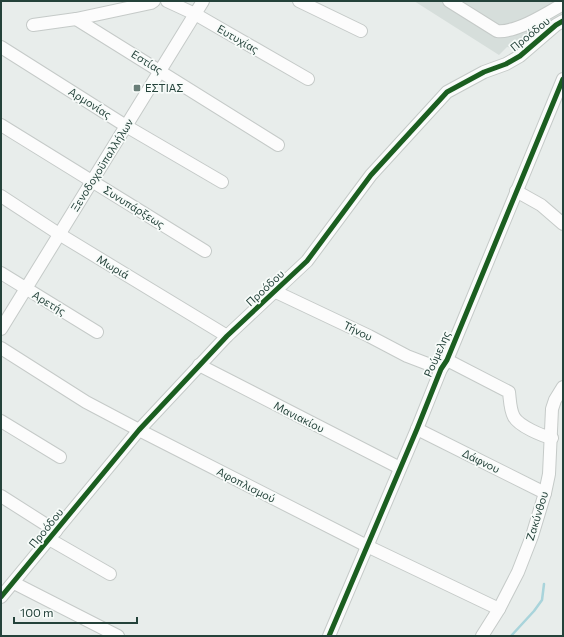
<svg xmlns="http://www.w3.org/2000/svg" width="564" height="637" viewBox="0 0 564 637" font-family="Commissioner,sans-serif">
<rect width="100%" height="100%" fill="#e8edeb"/>
<!-- built -->
<polygon fill="#d6dedb" points="414,1 563,1 563,14 541,27 519,49 507,47 499,55"/>
<g fill="none" stroke-linecap="round" stroke-linejoin="round">
<!-- stream -->
<polyline stroke="#a9d4db" stroke-width="2.5" points="511,636 534,611 542,600 544,584"/>
<defs>
<g id="minor">
<polyline points="167,1 195,14 308,79"/>
<polyline points="299,1 361,31"/>
<path d="M449,1L497,31C516,33 546,14 563,4"/>
<polyline points="76,19 278,145"/>
<polyline points="33,25 76,19 151,3 154,1"/>
<polyline points="1,47 126,126 222,182"/>
<polyline points="1,125 205,251"/>
<polyline points="516,191 541,205 563,224"/>
<polyline points="1,196 59,234 227,336"/>
<polyline points="1,273 97,332"/>
<polyline points="276,292 369,336 407,356 441,369"/>
<polyline points="1,329 203,1"/>
<polyline points="1,348 86,402 139,430 367,546 499,609"/>
<path d="M447,360L509,392C510,400 510,410 514,417C519,426 542,436 552,438"/>
<polyline points="199,365 400,468"/>
<polyline points="1,421 60,457"/>
<polyline points="417,429 545,493"/>
<polyline points="1,496 56,531"/>
<polyline points="49,539 110,574"/>
<polyline points="14,583 118,636"/>
<polyline points="1,597 139,430 227,336 307,261 371,175 447,92 484,72 506,64 520,56 556,25 563,21"/>
<polyline points="329,636 417,429 441,369 447,360 563,79"/>
<polyline points="482,636 499,609 518,572 532,536 545,493 549,474 552,409 555,400 563,387"/>
</g>
</defs>
<!-- minor casing -->
<use href="#minor" stroke="#c5cac8" stroke-width="14"/>
<!-- minor -->
<use href="#minor" stroke="#fcfcfc" stroke-width="12"/>
<defs>
<g id="cycleway">
<polyline points="1,597 139,430 227,336 307,261 371,175 447,92 484,72 506,64 520,56 556,25 563,21"/>
<polyline points="329,636 417,429 441,369 447,360 563,79"/>
</g>
</defs>
<!-- cycleway casing -->
<use href="#cycleway" stroke="#f7fbf9" stroke-width="8"/>
<!-- cycleway -->
<use href="#cycleway" stroke="#1b5e20" stroke-width="5"/>
</g>
<!-- markers -->
<rect fill="#697e78" stroke="#f7fbf9" stroke-width="1.5" x="133" y="84" width="8" height="8" rx="2"/>
<g text-anchor="middle" stroke-width="3.5" stroke-linejoin="round" paint-order="stroke">
<!-- street labels -->
<g font-size="11" fill="#24423a" stroke="#f7fbf9">
<text transform="translate(530 34) rotate(-39)" y="4">Προόδου</text>
<text transform="translate(238 39) rotate(30)" y="4">Ευτυχίας</text>
<text transform="translate(147 62) rotate(32)" y="4">Εστίας</text>
<text transform="translate(90 103) rotate(32)" y="4">Αρμονίας</text>
<text transform="translate(102 165) rotate(-58)" y="4">Ξενοδοχοϋπαλλήλων</text>
<text transform="translate(134 207) rotate(32)" y="4">Συνυπάρξεως</text>
<text transform="translate(113 267) rotate(31)" y="4">Μωριά</text>
<text transform="translate(265 288) rotate(-43)" y="4">Προόδου</text>
<text transform="translate(49 303) rotate(31)" y="4">Αρετής</text>
<text transform="translate(358 331) rotate(26)" y="4">Τήνου</text>
<text transform="translate(437 354) rotate(-66)" y="4">Ρούμελης</text>
<text transform="translate(299 417) rotate(27)" y="4">Μανιακίου</text>
<text transform="translate(481 461) rotate(26)" y="4">Δάφνου</text>
<text transform="translate(246 485) rotate(27)" y="4">Αφοπλισμού</text>
<text transform="translate(537 516) rotate(-73)" y="4">Ζακύνθου</text>
<text transform="translate(46 528) rotate(-51)" y="4">Προόδου</text>
</g>
<!-- poi labels -->
<g font-size="11" fill="#24423a" stroke="#f7fbf9" text-anchor="start">
<text x="145" y="92">ΕΣΤΙΑΣ</text>
</g>
</g>
<!-- border -->
<rect width="564" height="637" fill="none" stroke="#24423a" stroke-width="4"/>
<!-- scale -->
<path d="M14 617v6h123v-6" fill="none" stroke="#24423a" stroke-width="2"/>
<text x="20" y="617" font-size="12" fill="#24423a" stroke="#f7fbf9" stroke-width="3" paint-order="stroke">100 m</text>
</svg>
